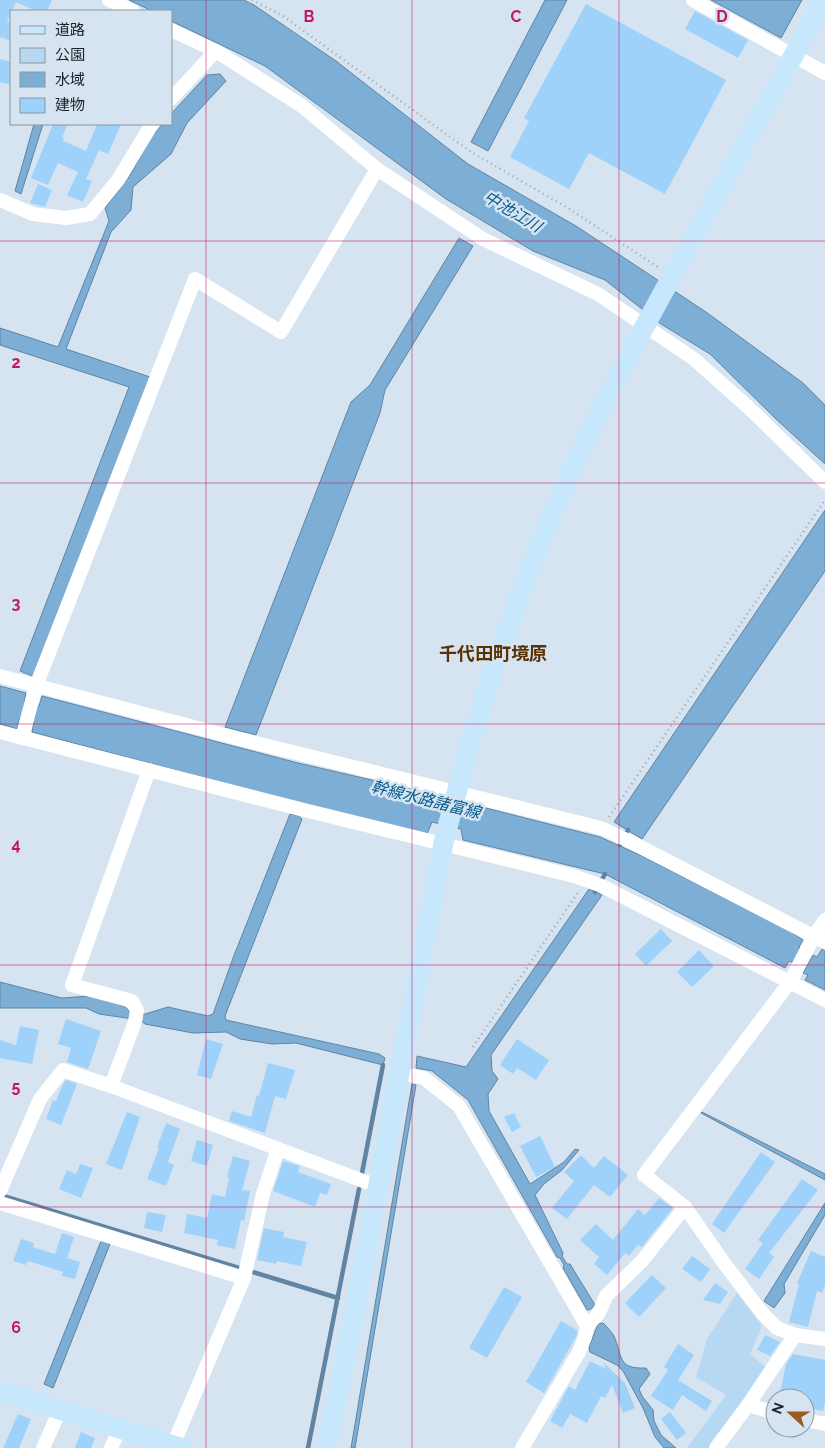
<svg xmlns="http://www.w3.org/2000/svg" width="825" height="1448" viewBox="0 0 825 1448" font-family="Raleway,'Noto Sans JP',sans-serif">
<rect width="100%" height="100%" fill="#d5e4f0"/>
<!-- green -->
<polygon fill="#b7d8f2" points="737,1293 762,1326 750,1354 768,1369 722,1448 687,1448 726,1395 696,1377 707,1339"/>
<!-- water -->
<g fill="#7daed6" stroke="#6084a2">
<polygon points="129,0 244,0 254,5 336,61 468,164 576,226 706,312 803,383 825,405 825,464 776,419 710,354 661,324 605,280 533,251 446,199 265,66 171,21 171,11 152,11"/>
<polygon points="545,0 567,0 488,151 471,142"/>
<polygon points="711,0 802,0 781,38"/>
<polygon points="220,74 226,81 187,123 171,154 133,187 131,210 111,232 66,349 150,377 35,677 20,671 129,387 0,345 0,328 58,347 109,221 105,208 129,177 152,136 163,124 171,124 171,114 207,75"/>
<polygon points="34,124 43,124 21,194 15,191"/>
<polygon points="459,238 473,246 385,390 380,413 256,735 225,727 351,402 370,385"/>
<polygon points="825,510 825,571 642,839 614,822"/>
<polygon points="0,686 26,693 24,703 39,706 42,696 298,763 437,795 437,807 465,814 470,804 600,837 642,856 790,931 803,940 799,947 802,948 793,963 789,961 785,968 605,874 463,840 461,829 432,822 427,834 300,803 32,732 34,721 20,718 17,729 0,724"/>
<polygon points="290,814 297,815 302,819 225,1016 226,1020 379,1054 385,1058 383,1065 296,1043 272,1044 240,1039 226,1032 193,1033 145,1024 140,1020 99,1014 86,1008 0,1008 0,982 62,998 90,996 124,1006 130,1012 142,1015 168,1007 208,1016 213,1014 233,958"/>
<polygon points="589,889 602,895 491,1055 492,1071 498,1079 488,1094 489,1111 530,1184 564,1162 575,1149 579,1150 562,1170 544,1184 535,1195 563,1253 562,1256 567,1264 570,1264 595,1305 591,1309 587,1310 563,1268 564,1265 560,1258 557,1257 468,1100 432,1071 416,1068 417,1056 466,1067"/>
<polygon points="822,949 825,951 825,990 805,980 808,975 803,973 813,955 817,957"/>
<polygon points="412,1084 416,1085 355,1448 351,1448"/>
<polygon points="702,1112 825,1174 825,1180 701,1113"/>
<polygon points="825,1203 825,1215 784,1284 785,1293 774,1308 764,1301"/>
<polygon points="101,1241 110,1244 53,1388 44,1384"/>
<path d="M603,1323C607,1327 611,1331 614,1336C623,1357 617,1369 646,1368L650,1374L639,1389L642,1396L653,1410L654,1421L661,1435L676,1448H664L655,1437L643,1408L623,1371L617,1365L590,1352L589,1347L598,1324Z"/>
</g>
<g fill="none" stroke-linecap="round" stroke-linejoin="round">
<!-- stream -->
<g stroke="#6084a2" stroke-width="4.5">
<polyline points="620,845 628,830"/>
<polyline points="595,892 605,874"/>
<polyline points="362,1173 383,1065"/>
<polyline points="0,1195 338,1298"/>
<polyline points="308,1448 359,1189"/>
</g>
</g>
<!-- building -->
<g fill="#9fd2fa">
<polygon points="0,0 52,0 47,11 36,11 16,2 7,22 11,24 11,41 1,37 0,39"/>
<polygon points="586,4 726,80 665,194 589,153 569,189 510,157 529,121 524,118"/>
<polygon points="695,11 748,40 738,58 685,29"/>
<polygon points="0,59 11,62 11,85 0,82"/>
<polygon points="53,124 68,124 62,137 64,138 63,141 86,151 97,124 121,124 108,154 99,150 86,179 92,181 83,202 67,195 78,172 58,163 48,185 31,178"/>
<polygon points="38,184 52,190 45,207 30,203"/>
<polygon points="661,929 672,941 646,966 635,954"/>
<polygon points="699,950 714,966 692,987 677,972"/>
<polygon points="66,1019 101,1031 88,1069 67,1062 71,1048 58,1044"/>
<polygon points="20,1026 39,1030 32,1064 0,1058 0,1040 16,1045"/>
<polygon points="206,1039 223,1044 211,1079 197,1075"/>
<polygon points="517,1039 549,1060 536,1080 517,1068 513,1074 500,1065"/>
<polygon points="268,1063 295,1070 286,1099 275,1096 265,1133 229,1121 232,1111 251,1117 257,1095 259,1096"/>
<polygon points="66,1080 77,1084 61,1125 46,1119 53,1100 56,1101 62,1086"/>
<polygon points="127,1112 140,1117 122,1170 106,1164"/>
<polygon points="514,1113 521,1127 512,1132 504,1117"/>
<polygon points="166,1123 180,1129 168,1162 174,1165 166,1186 147,1179 159,1148 157,1147"/>
<polygon points="540,1136 555,1167 536,1177 520,1146"/>
<polygon points="197,1140 213,1145 207,1166 191,1161"/>
<polygon points="761,1152 775,1162 724,1233 712,1224"/>
<polygon points="581,1155 594,1168 604,1156 628,1175 610,1197 594,1185 567,1219 552,1208 574,1181 564,1172"/>
<polygon points="233,1156 250,1161 242,1190 250,1191 244,1221 241,1220 235,1249 217,1245 218,1240 184,1233 187,1214 207,1218 212,1194 225,1197 229,1177 227,1177"/>
<polygon points="283,1161 300,1166 298,1172 331,1184 327,1195 320,1193 315,1207 273,1191"/>
<polygon points="80,1164 93,1168 81,1198 59,1189 67,1170 76,1174"/>
<polygon points="802,1179 818,1190 769,1253 774,1257 759,1279 745,1269 763,1243 758,1240"/>
<polygon points="659,1198 673,1208 642,1247 638,1245 629,1256 625,1253 607,1275 594,1264 599,1257 580,1240 596,1224 613,1240 638,1209 645,1215"/>
<polygon points="147,1212 166,1215 162,1232 144,1228"/>
<polygon points="264,1228 284,1232 283,1237 307,1242 301,1266 277,1261 276,1264 257,1260"/>
<polygon points="62,1233 74,1237 67,1258 80,1262 75,1279 62,1276 63,1272 28,1261 26,1265 13,1261 21,1239 34,1243 33,1247 55,1254"/>
<polygon points="811,1251 825,1257 825,1285 822,1293 817,1291 808,1327 789,1322 799,1284 797,1283"/>
<polygon points="692,1256 710,1269 701,1282 682,1269"/>
<polygon points="652,1275 666,1288 639,1317 625,1303"/>
<polygon points="715,1283 728,1292 720,1304 703,1300"/>
<polygon points="504,1287 522,1297 487,1358 469,1348"/>
<polygon points="561,1321 577,1330 577,1335 544,1393 526,1382"/>
<polygon points="765,1335 780,1342 770,1356 757,1350"/>
<polygon points="678,1344 694,1355 678,1380 712,1401 706,1411 682,1395 673,1410 651,1396 668,1370 664,1367"/>
<polygon points="793,1354 825,1360 825,1403 823,1411 807,1408 809,1398 779,1398 786,1364"/>
<polygon points="590,1361 606,1369 603,1362 625,1383 635,1408 623,1413 612,1385 605,1398 601,1396 587,1423 570,1414 562,1428 550,1421 569,1386 575,1390"/>
<polygon points="670,1412 686,1433 677,1440 661,1419"/>
<polygon points="18,1414 31,1419 19,1448 3,1448"/>
<polygon points="81,1432 95,1438 91,1448 75,1448"/>
</g>
<g fill="none" stroke-linecap="round" stroke-linejoin="round">
<!-- path -->
<g stroke="#9ba7b1" stroke-width="2.5" stroke-dasharray="1 4" stroke-linecap="butt">
<polyline points="252,0 283,16 471,152 568,208 658,267"/>
<polyline points="609,817 825,500"/>
<polyline points="473,1047 579,891"/>
</g>
<!-- street -->
<g stroke="#fff" stroke-width="14">
<polyline points="109,0 133,11"/>
<polyline points="693,0 825,73"/>
<polyline points="171,30 216,51 302,106 377,169 483,239 598,294 694,359 748,407 825,482"/>
<polyline points="171,99 216,51"/>
<polyline points="0,200 33,214 66,218 90,214 118,180 152,124"/>
<polyline points="0,676 232,737 601,828 629,841 825,942"/>
<polyline points="0,732 304,810 574,876 602,886 825,1000"/>
<polyline points="22,738 36,686 195,279 281,332 377,169"/>
<polyline points="825,920 814,936 790,982 644,1175 685,1207 724,1263 763,1314 777,1328 795,1335 825,1339"/>
<polyline points="399,1073 424,1078 459,1106 587,1326"/>
<polyline points="111,1086 135,1022 137,1010 132,1001 72,985 149,770"/>
<polyline points="0,1191 40,1099 63,1070 111,1086 366,1182 379,1184"/>
<polyline points="0,1203 244,1278"/>
<polyline points="748,1405 775,1413"/>
<polyline points="805,1420 825,1424"/>
<polyline points="173,1445 244,1278 263,1194 278,1149"/>
<polyline points="43,1448 60,1410"/>
<polyline points="111,1448 120,1428"/>
<polyline points="522,1448 579,1352 585,1337 587,1326 599,1313 606,1296 642,1261 685,1207"/>
<polyline points="716,1448 748,1405 795,1335"/>
</g>
<!-- secondary -->
<g stroke="#c7e7fd" stroke-width="20">
<polyline points="0,1391 182,1448"/>
<path d="M326,1448L347,1349L443,845C478,702 527,560 592,427C625,360 662,295 698,229C740,153 782,76 824,0"/>
</g>
</g>
<!-- grid -->
<path fill="none" stroke="#c2185b" stroke-width="1" stroke-opacity="0.55" d="M206,0V1448M412,0V1448M619,0V1448M0,241H825M0,483H825M0,724H825M0,965H825M0,1207H825"/>
<g text-anchor="middle" stroke-width="5" stroke-linejoin="round" paint-order="stroke">
<!-- water labels -->
<g font-size="16" font-style="italic" fill="#045b8d" stroke="#d5e4f0">
<text transform="translate(513 211) rotate(31)" y="6">中池江川</text>
<text transform="translate(426 799) rotate(14)" y="6">幹線水路諸富線</text>
</g>
<!-- quarter labels -->
<g font-size="18" font-weight="bold" fill="#593102" stroke="#d5e4f0">
<text x="493" y="660">千代田町境原</text>
</g>
</g>
<g font-size="16" text-anchor="middle" font-weight="bold" fill="#c2185b" stroke="#d5e4f0" stroke-width="5" stroke-linejoin="round" paint-order="stroke">
<text x="309" y="22">B</text>
<text x="516" y="22">C</text>
<text x="722" y="22">D</text>
<text x="16" y="368">2</text>
<text x="16" y="609">3</text>
<text x="16" y="850">4</text>
<text x="16" y="1092">5</text>
<text x="16" y="1333">6</text>
</g>
<!-- legend -->
<rect x="10" y="10" width="162" height="115" fill="#d5e4f0" stroke="#8b97a0"/>
<rect x="20" y="26" width="25" height="8" fill="#c7e7fd" stroke="#8b97a0"/>
<text x="55" y="35" font-size="15" fill="#1d2327">道路</text>
<rect x="20" y="48" width="25" height="15" fill="#b7d8f2" stroke="#8b97a0"/>
<text x="55" y="60" font-size="15" fill="#1d2327">公園</text>
<rect x="20" y="72" width="25" height="15" fill="#7daed6" stroke="#8b97a0"/>
<text x="55" y="85" font-size="15" fill="#1d2327">水域</text>
<rect x="20" y="98" width="25" height="15" fill="#9fd2fa" stroke="#8b97a0"/>
<text x="55" y="110" font-size="15" fill="#1d2327">建物</text>
<!-- north arrow -->
<g transform="translate(790 1413) rotate(291)"><circle r="24" fill="#d5e4f0" stroke="#8b97a0"/>
<path d="M0-4L9 19L0 12L-9 19Z" fill="#985d1d"/>
<text y="-8" font-size="14" font-weight="bold" text-anchor="middle" fill="#1d2327">N</text>
</g>
</svg>
